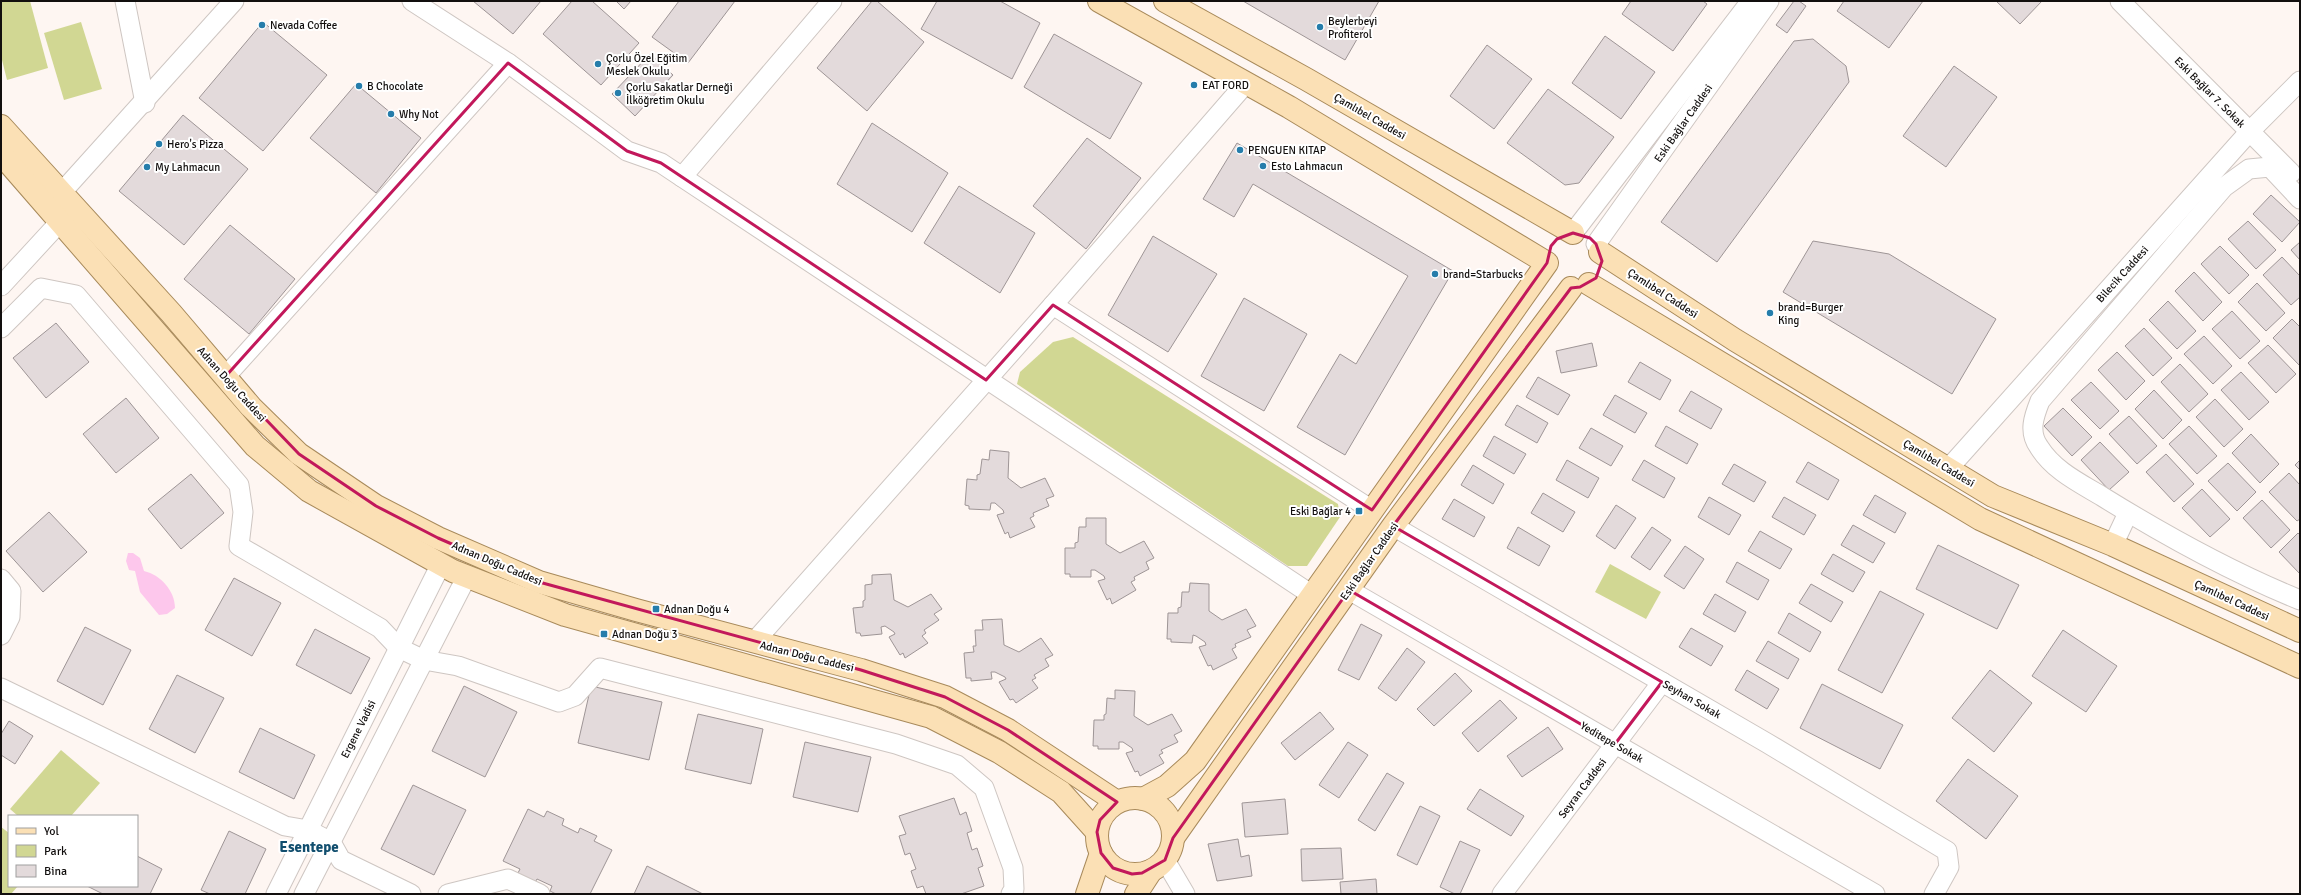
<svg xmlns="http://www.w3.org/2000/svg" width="2301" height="895" viewBox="0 0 2301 895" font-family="Signika,sans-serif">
<rect width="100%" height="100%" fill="#fef6f2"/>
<!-- green -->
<g fill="#d1d793">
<polygon points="1,1 30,1 48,68 7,80 1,56"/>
<polygon points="81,22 102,89 64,100 44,33"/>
<polygon points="1073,337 1338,504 1340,517 1307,566 1288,566 1017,384 1020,372 1053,342"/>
<polygon points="1610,564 1661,592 1646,619 1595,592"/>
<polygon points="61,750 100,783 71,816 18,816 10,809"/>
<polygon points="1,827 9,833 9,886 18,886 11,894 1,894"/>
</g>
<!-- water -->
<path fill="#fdc7ec" d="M128,553H133L140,558L144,571C161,575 175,591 175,608L167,614L159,615L140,592L135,571L129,570L126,561Z"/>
<!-- building -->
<g fill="#e3dadb" stroke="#9e9596">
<polygon points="473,1 541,1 513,34"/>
<polygon points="572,1 592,1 639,43 601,85 543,34"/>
<polygon points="616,1 631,1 624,9"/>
<polygon points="679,1 735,1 688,63 652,37"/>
<polygon points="872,1 877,1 924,42 867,111 817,68"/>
<polygon points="937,1 1000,1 1040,23 1012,79 921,29"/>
<polygon points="1243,1 1379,1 1345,60"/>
<polygon points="1631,1 1703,1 1707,4 1673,51 1622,14"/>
<polygon points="1794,1 1799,1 1806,6 1787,33 1776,25"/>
<polygon points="1844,1 1923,1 1889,48 1837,11"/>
<polygon points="1996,1 2042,1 2020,24"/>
<polygon points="263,22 327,75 263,151 199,98"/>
<polygon points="1054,34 1142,83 1110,139 1024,87"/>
<polygon points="1605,36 1655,72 1621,119 1572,83"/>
<polygon points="1813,39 1846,66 1849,82 1717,262 1661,222 1794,41"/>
<polygon points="1487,45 1532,79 1494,129 1450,96"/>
<polygon points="650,54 673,75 635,116 612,94"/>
<polygon points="1954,66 1997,97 1946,167 1903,136"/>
<polygon points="356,84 421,138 376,193 310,138"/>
<polygon points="1548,89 1614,137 1579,183 1565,185 1507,143"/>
<polygon points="183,115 248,169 184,245 119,191"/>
<polygon points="872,123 948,173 912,232 837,184"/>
<polygon points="1087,138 1141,178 1086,249 1033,206"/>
<polygon points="1237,143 1453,271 1345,455 1297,427 1340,354 1356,364 1408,276 1253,184 1234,217 1203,199"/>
<polygon points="959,186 1035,233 1000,293 924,243"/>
<polygon points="2271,195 2300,222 2282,242 2253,214"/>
<polygon points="2248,221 2276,250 2256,269 2228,239"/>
<polygon points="230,225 295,279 249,334 184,279"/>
<polygon points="1153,236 1217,274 1168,352 1108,315"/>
<polygon points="1813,241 1889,254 1996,319 1952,394 1783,292"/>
<polygon points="2300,242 2300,260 2291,250"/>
<polygon points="2220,246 2249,275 2229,294 2201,264"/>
<polygon points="2282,257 2300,276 2300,297 2291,305 2263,275"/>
<polygon points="2194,272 2222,302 2203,321 2175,291"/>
<polygon points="2257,283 2285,313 2266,331 2238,302"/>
<polygon points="1244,298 1307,334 1264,411 1201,376"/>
<polygon points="2168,301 2196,331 2177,349 2149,320"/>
<polygon points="2232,311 2260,341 2240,359 2212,329"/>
<polygon points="2292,319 2300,327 2300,366 2273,338"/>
<polygon points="56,323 89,362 46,398 13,358"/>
<polygon points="2144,328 2172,358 2153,376 2125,346"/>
<polygon points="2204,336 2232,366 2213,384 2184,354"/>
<polygon points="1592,343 1597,366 1561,373 1556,351"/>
<polygon points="2268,345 2296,374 2276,393 2248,363"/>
<polygon points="2117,352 2145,381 2126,400 2098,370"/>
<polygon points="1640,362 1671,380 1660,400 1628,382"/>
<polygon points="2180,364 2208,394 2189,412 2161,382"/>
<polygon points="2241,372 2269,402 2249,420 2221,390"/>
<polygon points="1538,377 1570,395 1558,415 1526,397"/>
<polygon points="2091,382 2119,411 2100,429 2071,400"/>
<polygon points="2154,390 2182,420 2163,439 2135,409"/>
<polygon points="1691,391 1722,409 1711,429 1679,411"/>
<polygon points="1615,395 1647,413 1635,433 1603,415"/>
<polygon points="126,398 159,438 116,473 83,434"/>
<polygon points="2215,399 2243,429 2224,447 2196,417"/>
<polygon points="1517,405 1548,423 1537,443 1505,425"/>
<polygon points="2063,408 2092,437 2072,456 2044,426"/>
<polygon points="2129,416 2157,446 2137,464 2109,434"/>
<polygon points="1666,426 1698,444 1687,464 1655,446"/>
<polygon points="2189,426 2217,456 2197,474 2169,444"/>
<polygon points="1591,428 1623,446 1611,466 1579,448"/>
<polygon points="2251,434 2279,464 2260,483 2232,453"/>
<polygon points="1494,436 1526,454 1514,474 1483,456"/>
<polygon points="2100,442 2129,472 2109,490 2081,460"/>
<polygon points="990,450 1009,452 1008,478 1021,488 1045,478 1054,496 1046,499 1049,506 1033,513 1034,516 1030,518 1035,527 1010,538 1008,532 1005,534 997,515 1004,513 1003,510 995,503 991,503 990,510 969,509 969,506 965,505 967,479 977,480 977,475 980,474 982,459 989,460"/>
<polygon points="2166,454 2194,484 2174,502 2146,472"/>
<polygon points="1567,460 1599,478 1588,498 1556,480"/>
<polygon points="1644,460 1675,478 1664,498 1632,480"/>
<polygon points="2300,460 2300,470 2295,465"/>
<polygon points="1808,462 1839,480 1828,500 1796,482"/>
<polygon points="2228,463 2256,492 2237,511 2208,481"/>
<polygon points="1734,464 1766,482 1754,502 1722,484"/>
<polygon points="1473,465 1504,484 1493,504 1461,485"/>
<polygon points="2289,473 2300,485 2300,519 2297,521 2269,492"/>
<polygon points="191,474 224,513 181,549 148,509"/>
<polygon points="2202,489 2230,519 2210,537 2182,508"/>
<polygon points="1543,493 1575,512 1563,532 1531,513"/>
<polygon points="1875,495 1906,513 1895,533 1863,515"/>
<polygon points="1709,497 1741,515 1729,535 1698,517"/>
<polygon points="1784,497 1816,515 1804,535 1772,517"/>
<polygon points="1454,499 1485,517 1474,537 1442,519"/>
<polygon points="2262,500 2290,530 2271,548 2243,518"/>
<polygon points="1616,505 1636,518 1615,549 1596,536"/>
<polygon points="49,512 87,552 43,592 6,551"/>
<polygon points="1086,518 1106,518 1106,544 1120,553 1144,541 1154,558 1146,562 1149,569 1134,577 1135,580 1131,582 1136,590 1112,604 1110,598 1107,600 1098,581 1105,579 1104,576 1095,570 1091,570 1091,577 1070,577 1070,574 1065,574 1065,548 1075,548 1075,543 1078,542 1079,527 1086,527"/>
<polygon points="1853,525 1885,543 1873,563 1841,545"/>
<polygon points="1518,527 1550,546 1539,566 1507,548"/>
<polygon points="1652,527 1671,540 1650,570 1631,557"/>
<polygon points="1760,531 1792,549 1780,569 1748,551"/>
<polygon points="2298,533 2300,535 2300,574 2279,552"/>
<polygon points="1938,545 2019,585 1997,629 1916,589"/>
<polygon points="1685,546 1704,559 1684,589 1664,576"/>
<polygon points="1833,554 1865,572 1853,592 1821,574"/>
<polygon points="1737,562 1769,580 1758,600 1726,582"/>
<polygon points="891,574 894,600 908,607 931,594 942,609 934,614 939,620 924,630 926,633 922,636 928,643 905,658 903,653 900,655 889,637 895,634 894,632 885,626 881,627 882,634 861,636 860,633 856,633 853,608 863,607 863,601 865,600 865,585 872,584 872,575"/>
<polygon points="234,578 281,603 252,656 205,630"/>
<polygon points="1190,583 1209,584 1209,611 1222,620 1246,609 1256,626 1247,630 1251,637 1235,644 1236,647 1232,649 1237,658 1213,670 1211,665 1208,666 1199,647 1206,645 1205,642 1196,636 1193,635 1192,643 1171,642 1171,639 1167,639 1168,613 1178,613 1178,608 1181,607 1182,592 1189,592"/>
<polygon points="1811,584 1843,602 1831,622 1799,603"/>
<polygon points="1880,591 1924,614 1882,693 1838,670"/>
<polygon points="1715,594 1746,612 1735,632 1703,614"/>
<polygon points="1789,613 1821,632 1810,652 1778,633"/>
<polygon points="1002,619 1004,645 1019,652 1041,638 1053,655 1045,659 1049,666 1034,675 1036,678 1032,680 1038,688 1016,703 1013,699 1010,700 999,682 1006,679 1005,677 995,672 991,672 992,679 971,681 971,678 966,678 964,653 974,652 973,646 976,646 975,630 983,630 982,620"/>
<polygon points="1361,624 1382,635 1359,680 1338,670"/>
<polygon points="85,627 131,650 103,705 57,681"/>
<polygon points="1691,628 1723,646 1711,666 1679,647"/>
<polygon points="315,629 370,658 351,694 296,665"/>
<polygon points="2063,630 2117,666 2086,712 2032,676"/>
<polygon points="1768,641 1799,659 1788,679 1756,661"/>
<polygon points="1407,648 1425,662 1396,701 1378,688"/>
<polygon points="1747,670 1779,689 1767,709 1735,690"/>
<polygon points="1990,670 2032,703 1994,752 1952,718"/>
<polygon points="1455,673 1472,691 1434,726 1417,709"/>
<polygon points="177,675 224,698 195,753 149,729"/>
<polygon points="1822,684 1903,725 1880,769 1800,728"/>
<polygon points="464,686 517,712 485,777 432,751"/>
<polygon points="591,686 662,702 649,760 578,743"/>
<polygon points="1115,690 1135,691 1134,716 1148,725 1172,714 1182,731 1174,735 1178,742 1161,750 1163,753 1159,755 1164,763 1140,776 1138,771 1135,772 1126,753 1133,751 1132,748 1123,742 1119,742 1119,749 1098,749 1098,746 1093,746 1094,720 1104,720 1104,715 1106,714 1107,698 1115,699"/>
<polygon points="1500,700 1517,718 1478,752 1462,733"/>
<polygon points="1320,712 1334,729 1295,760 1281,743"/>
<polygon points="698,714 763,729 751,784 685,769"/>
<polygon points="9,721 33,736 15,764 1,755 1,734"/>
<polygon points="1548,727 1563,749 1522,777 1507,756"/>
<polygon points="260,728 315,755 294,799 239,772"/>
<polygon points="805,742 871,757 858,812 793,797"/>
<polygon points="1348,742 1368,755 1339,798 1319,785"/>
<polygon points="1968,759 2018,796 1986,839 1936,801"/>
<polygon points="1387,773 1404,783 1375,831 1358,820"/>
<polygon points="413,785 466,810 434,875 381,849"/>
<polygon points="1480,789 1524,816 1511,836 1467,809"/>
<polygon points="954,798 960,815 966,812 972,831 967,833 972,850 977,848 983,866 978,868 984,886 961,894 926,894 923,886 917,888 911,871 916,869 910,853 905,855 899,836 906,834 899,816"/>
<polygon points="1285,799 1288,834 1245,837 1242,803"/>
<polygon points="1420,806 1440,816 1417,865 1397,855"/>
<polygon points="528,809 544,817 547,811 564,819 562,825 578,833 580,828 597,836 594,841 612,850 590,894 556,894 550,891 552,886 537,879 534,884 517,875 520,869 503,861"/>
<polygon points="229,831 266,849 245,894 210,894 201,890"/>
<polygon points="1238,839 1241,857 1249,855 1252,876 1217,881 1208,844"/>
<polygon points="1460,841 1480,850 1460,894 1455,894 1440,887"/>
<polygon points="1341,848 1343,879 1302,881 1301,849"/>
<polygon points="137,856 162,869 150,894 103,894 87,886 137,886"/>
<polygon points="647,866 703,894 634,894"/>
<polygon points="1376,879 1377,894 1341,894 1340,882"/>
</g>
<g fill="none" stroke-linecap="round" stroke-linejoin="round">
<defs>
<g id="minor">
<polyline points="125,1 145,103"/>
<polyline points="412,1 508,63 627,151 661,163 682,177 1312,595"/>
<polyline points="2120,1 2291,173"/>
<polyline points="682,177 832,1"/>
<polyline points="62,192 234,1"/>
<path d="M2300,199L2270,167L2249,169L2224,187L2040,401C2034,416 2028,432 2039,447C2054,471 2080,483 2103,497C2166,536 2231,572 2300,600"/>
<polyline points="1573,233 1751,1"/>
<polyline points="1596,244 1769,1"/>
<polyline points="1,286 70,211"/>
<polyline points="1053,305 1372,510"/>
<polyline points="1,328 41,288 76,295 239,485 243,512 239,546 380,628 399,648 424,660 458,666 559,702 575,696 600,668 896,744 957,765 984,788 1013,868 1014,889 1011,894"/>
<polyline points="225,377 508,63"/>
<polyline points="1948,469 2250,131 2300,81"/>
<polyline points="1393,526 1767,743 1947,851 1949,867 1934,894"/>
<polyline points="2113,545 2128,513"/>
<polyline points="1,579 11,591 10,617 1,635"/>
<polyline points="1349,590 1875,894"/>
<polyline points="754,642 1053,305 1246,83"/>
<polyline points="1,688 285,826 308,830 331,842 341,860 411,894"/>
<polyline points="1165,860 1185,894"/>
<polyline points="276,894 441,564"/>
<polyline points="304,894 467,576"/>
<polyline points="448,894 508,879 540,894"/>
<polyline points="1502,894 1662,682"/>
</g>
<g id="major">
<polyline points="1099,1 1289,107 1547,263 1195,761 1167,786 1143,799"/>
<polyline points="1165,1 1306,79 1573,233"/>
<polyline points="1,126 171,313 251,407 299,454 376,506 438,538 539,582 636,610 861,670 945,697 1008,730 1117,802"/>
<polyline points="1,154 255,446 309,491 453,571 565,615 931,717 999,752 1061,792 1097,832"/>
<polyline points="1600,252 1735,340 1993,496 2113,545 2300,631"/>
<polyline points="1589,284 1980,519 2300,667"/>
<circle cx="1135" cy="836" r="38"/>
<polyline points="1173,838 1393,526 1571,288"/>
<polyline points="1087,894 1101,853"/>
<polyline points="1136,894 1151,871"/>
</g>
</defs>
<!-- minor casing -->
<use href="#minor" stroke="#cec6c2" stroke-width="21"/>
<!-- major casing -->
<use href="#major" stroke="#a88a5b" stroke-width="24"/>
<!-- minor -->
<use href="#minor" stroke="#fff" stroke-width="19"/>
<!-- major -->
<use href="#major" stroke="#fbe0b5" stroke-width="22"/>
</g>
<!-- marked area -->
<path fill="none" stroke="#c2185b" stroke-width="3" stroke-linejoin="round" d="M508,63L627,151L661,163L986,380L1053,305L1372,510L1547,263L1551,246L1557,239L1573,233L1590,238L1596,244L1602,261L1596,278L1580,287L1571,288L1393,526L1662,682L1615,744L1349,590L1173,838L1165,860L1142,873L1132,874L1113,868L1101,853L1097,832L1100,820L1117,802L1008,730L945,697L861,670L539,582L438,538L376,506L299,454L225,377Z"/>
<!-- markers -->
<g fill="#257dab" stroke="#fff" stroke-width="1.5">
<circle cx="262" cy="25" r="4"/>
<circle cx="1320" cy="27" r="4"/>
<circle cx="598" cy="64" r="4"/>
<circle cx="1194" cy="85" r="4"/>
<circle cx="359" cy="86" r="4"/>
<circle cx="618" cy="93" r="4"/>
<circle cx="391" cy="114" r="4"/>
<circle cx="159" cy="144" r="4"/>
<circle cx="1240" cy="150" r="4"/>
<circle cx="1263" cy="166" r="4"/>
<circle cx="147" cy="167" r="4"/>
<circle cx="1435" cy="274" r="4"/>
<circle cx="1770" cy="313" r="4"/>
<rect x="1355" y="507" width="8" height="8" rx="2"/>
<rect x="652" y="605" width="8" height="8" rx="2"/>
<rect x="600" y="630" width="8" height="8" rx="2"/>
</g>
<g text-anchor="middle" stroke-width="4" stroke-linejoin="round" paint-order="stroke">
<!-- poi labels -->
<g font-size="11" fill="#120f0e" stroke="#fff" text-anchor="start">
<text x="1328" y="25">Beylerbeyi<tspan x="1328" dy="13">Profiterol</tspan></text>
<text x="270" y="29">Nevada Coffee</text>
<text x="606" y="62">Çorlu Özel Eğitim<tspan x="606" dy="13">Meslek Okulu</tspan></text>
<text x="1202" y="89">EAT FORD</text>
<text x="367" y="90">B Chocolate</text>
<text x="626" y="91">Çorlu Sakatlar Derneği<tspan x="626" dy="13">İlköğretim Okulu</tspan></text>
<text x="399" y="118">Why Not</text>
<text x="167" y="148">Hero's Pizza</text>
<text x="1248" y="154">PENGUEN KITAP</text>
<text x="1271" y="170">Esto Lahmacun</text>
<text x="155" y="171">My Lahmacun</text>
<text x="1443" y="278">brand=Starbucks</text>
<text x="1778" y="311">brand=Burger<tspan x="1778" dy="13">King</tspan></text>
<text x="1351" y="515" text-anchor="end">Eski Bağlar 4</text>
<text x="664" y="613">Adnan Doğu 4</text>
<text x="612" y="638">Adnan Doğu 3</text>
</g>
<!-- street labels -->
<g font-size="11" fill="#120f0e" stroke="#fff">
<text transform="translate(2210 92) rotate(45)" y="4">Eski Bağlar 7. Sokak</text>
<text transform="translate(1370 116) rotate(30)" y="4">Çamlıbel Caddesi</text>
<text transform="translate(1683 123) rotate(-55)" y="4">Eski Bağlar Caddesi</text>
<text transform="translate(2122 274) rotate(-48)" y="4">Bilecik Caddesi</text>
<text transform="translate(1663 293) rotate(33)" y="4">Çamlıbel Caddesi</text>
<text transform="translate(232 384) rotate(48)" y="4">Adnan Doğu Caddesi</text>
<text transform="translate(1939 463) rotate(31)" y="4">Çamlıbel Caddesi</text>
<text transform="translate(1369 561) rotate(-55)" y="4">Eski Bağlar Caddesi</text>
<text transform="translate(497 563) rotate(23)" y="4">Adnan Doğu Caddesi</text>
<text transform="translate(2232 600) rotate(25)" y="4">Çamlıbel Caddesi</text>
<text transform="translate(807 656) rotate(14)" y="4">Adnan Doğu Caddesi</text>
<text transform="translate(1692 699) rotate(30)" y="4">Seyhan Sokak</text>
<text transform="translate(358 729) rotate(-63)" y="4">Ergene Vadisi</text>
<text transform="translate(1612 742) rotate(30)" y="4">Yeditepe Sokak</text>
<text transform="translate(1582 788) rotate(-53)" y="4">Seyran Caddesi</text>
</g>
<!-- district labels -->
<g font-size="15" font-weight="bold" fill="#114e6e" stroke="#fff">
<text x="309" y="852">Esentepe</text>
</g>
</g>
<!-- border -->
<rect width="2301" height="895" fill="none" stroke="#120f0e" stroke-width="4"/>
<!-- legend -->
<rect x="8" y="815" width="130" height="72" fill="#ffffff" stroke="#a09f9f"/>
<rect x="16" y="828" width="20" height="6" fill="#fbe0b5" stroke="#a09f9f"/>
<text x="44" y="835" font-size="12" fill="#120f0e">Yol</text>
<rect x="16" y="845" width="20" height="12" fill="#d1d793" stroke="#a09f9f"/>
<text x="44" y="855" font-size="12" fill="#120f0e">Park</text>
<rect x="16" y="865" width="20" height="12" fill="#e3dadb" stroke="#a09f9f"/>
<text x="44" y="875" font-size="12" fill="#120f0e">Bina</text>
</svg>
